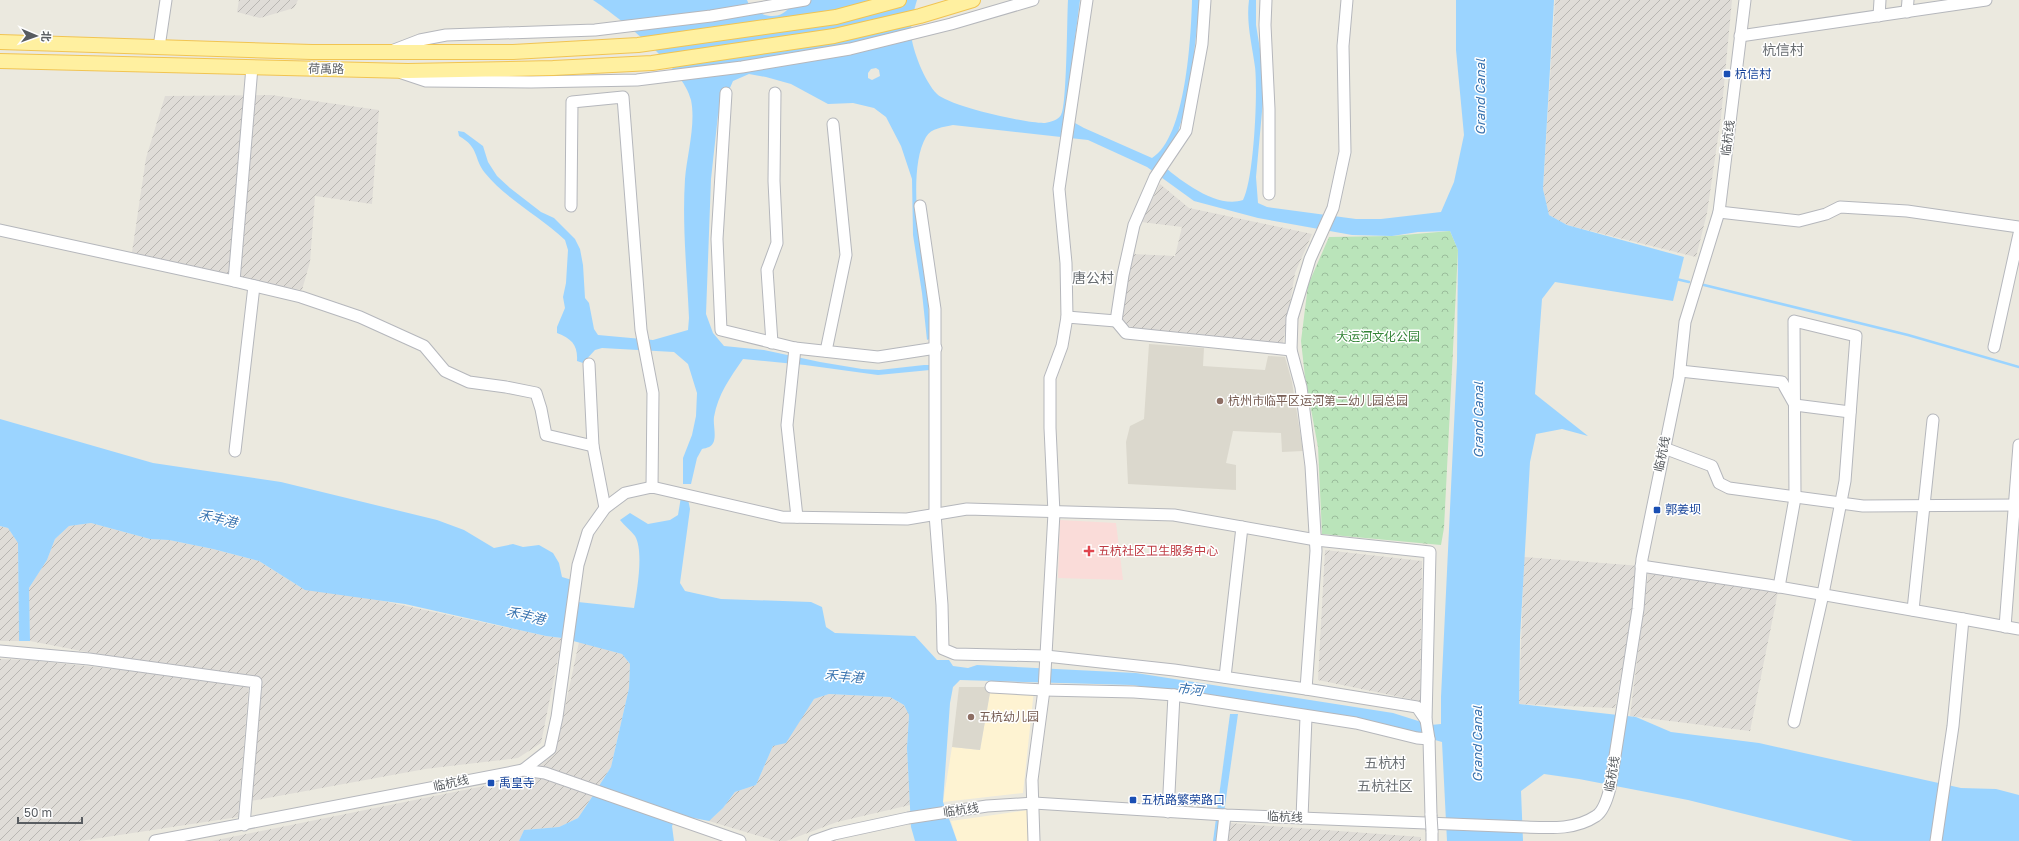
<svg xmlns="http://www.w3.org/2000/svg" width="2019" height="841" viewBox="0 0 2019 841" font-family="'Golos Text','Noto Sans SC',sans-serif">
<defs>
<pattern id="industrial-furrows" width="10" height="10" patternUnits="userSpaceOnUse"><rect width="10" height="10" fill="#dfdcd7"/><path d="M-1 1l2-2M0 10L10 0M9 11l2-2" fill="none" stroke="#b8b6b2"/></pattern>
<pattern id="park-crowns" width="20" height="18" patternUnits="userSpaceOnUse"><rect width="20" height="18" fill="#bae4ba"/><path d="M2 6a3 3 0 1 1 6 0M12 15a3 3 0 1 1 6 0" fill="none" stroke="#9abc9b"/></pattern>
</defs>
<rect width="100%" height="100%" fill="#ebe9df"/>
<!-- commercial -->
<g fill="#fef3d2">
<polygon points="991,687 1034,690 1023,793 943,802 952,747 980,750"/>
<polygon points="1028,810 1028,841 957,841 951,821"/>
</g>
<!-- industrial -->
<g fill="url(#industrial-furrows)">
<polygon points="239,0 298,0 294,8 260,18 237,12"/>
<polygon points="1555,0 1732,0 1721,117 1707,213 1696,257 1567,225 1549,215 1543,189"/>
<polygon points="271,95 379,110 372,204 315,196 310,262 302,290 131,259 146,158 165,96"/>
<polygon points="1160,184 1189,208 1312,234 1295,273 1283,343 1133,328 1116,321 1132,254 1175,256 1182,227 1141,222"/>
<polygon points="91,523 150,539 169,540 213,549 259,561 300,587 383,601 546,636 562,638 541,743 518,758 425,769 251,801 262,686 249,683 238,817 80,841 0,841 0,659 28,660 242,682 30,641 29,588 47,560 55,539 69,526"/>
<polygon points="0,526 8,528 18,543 19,641 0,641"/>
<polygon points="1325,550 1422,561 1420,701 1318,680"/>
<polygon points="1524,557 1641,566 1615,708 1519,704"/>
<polygon points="1649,567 1779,587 1750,731 1630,716"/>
<polygon points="579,642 622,654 630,664 629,688 611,767 578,818 559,827 524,830 519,841 212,841 524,778 555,754"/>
<polygon points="829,694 890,697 904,705 909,715 907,748 910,805 837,822 786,841 776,841 709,821 723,808 735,792 756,785 773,746 799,720 814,699"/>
<polygon points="1229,823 1421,837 1421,841 1226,841"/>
</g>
<!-- education -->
<g fill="#dbd8cd">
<polygon points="1149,344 1204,348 1203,366 1265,370 1268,356 1285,357 1292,382 1303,451 1282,452 1281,433 1233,431 1226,463 1236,465 1236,490 1128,484 1126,442 1130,426 1144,419"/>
<polygon points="959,687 991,687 980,750 952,747"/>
</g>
<!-- medical -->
<polygon fill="#fadcd9" points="1060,520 1116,523 1123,580 1058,578"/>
<!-- park -->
<polygon fill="url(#park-crowns)" points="1450,231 1458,250 1444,528 1441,545 1322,534 1318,447 1305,377 1301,341 1308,285 1329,237 1392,236"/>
<!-- water -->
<g fill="#9bd4ff" fill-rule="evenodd">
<path d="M593,0H747L751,9C767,17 779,21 792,5L791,0H917C914,10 911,22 911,33C912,50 925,82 937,94C949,106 1028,124 1045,123C1051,122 1058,120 1061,115C1067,108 1067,16 1068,0H1080L1073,54L1072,117L1075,123L1084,128L1152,158C1186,137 1191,37 1192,0H1200L1192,72L1184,112L1178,132L1161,164C1180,180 1216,209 1243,200C1254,180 1258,91 1255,67C1252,44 1246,23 1249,0H1256V25L1262,61L1264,90L1256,177L1258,203L1267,207L1356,219H1381L1441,212L1454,182L1464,135L1456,50V0H1554L1543,189L1549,215L1567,225L1684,257L1673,301L1555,282L1542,299L1535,394L1588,436L1562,429L1536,434L1530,462L1520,638L1519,704L1636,717L1671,732L1759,743L1961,788L1996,789L2019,795V841H1853L1688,800L1579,779L1544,774L1521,791L1523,841H1447L1442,742L1401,730L1308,710L1132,685L960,680L953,687L950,703L943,802L957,841H915L911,827L907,748L909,715L904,705L890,697L829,694L814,699L786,743L773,746L756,785L735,792L723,808L709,821L678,815L672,826L674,841H519L524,830L559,827L578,818L590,800L611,767L629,688L630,664L622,654L562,638L546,636L405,604L305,590L259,561L213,549L169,540L150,539L91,523L69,526L55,539L47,560L29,588L30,641H19L18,543L8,528L0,526V419L153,463L281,482L437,520L464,530L494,548L513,544L523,547L539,545L553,553L559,563L562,577L572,580L578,602L634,608C637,591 644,551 635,536C631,531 624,525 620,520L630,513L648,524L670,520L678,515L681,497L688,499L690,509L680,583L685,591L721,599L811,602L822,607L826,627L835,633L915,636L937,660H949L953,666L968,668L977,665L1136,673L1393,713L1431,725L1441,724V697L1457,362L1458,250L1450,231L1418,232L1392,236L1352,235L1258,218L1194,201L1147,167L1088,140L953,125C944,127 931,128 926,137C906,171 922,257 927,295C929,309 929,324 931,338L927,340L922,293L913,235L912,179L901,146L886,117L874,108L853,103L828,104L791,84L766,77L749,74L733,81L718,115L711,179L706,314L713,333L724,346L764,350L820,362L862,369L879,370L924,365H930V370L878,375L805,365L743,359C730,378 718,394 714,417C713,424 716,434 714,441C712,447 707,448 702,449L697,458L691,484H683V458L692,435L696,416L697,393L688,364L674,352L602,348L595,350L583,363L577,361C578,345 572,339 557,333V327L565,308L563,297L566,283L568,250L565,240C540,216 507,200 485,173C473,158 480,148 459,136L458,131L464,132L483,146L488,162L497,176L510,188L541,212L554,218L575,239L580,249L583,265L585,298L589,303L594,329L598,335L653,340L688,330L689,318C687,272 682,225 685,179C687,155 696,124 691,100C684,68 620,18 593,0ZM876,68L879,70L880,76L872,80L868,78V73L871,69Z"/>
<polygon points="1230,714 1238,714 1220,841 1213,841"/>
</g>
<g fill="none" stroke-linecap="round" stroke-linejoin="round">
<!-- stream -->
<g stroke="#9bd4ff" stroke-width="2.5">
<polyline points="1676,279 1689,282"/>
<polyline points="1704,285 1908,335 2019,367"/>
</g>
<defs>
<g id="minor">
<polyline points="1205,0 1202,44 1186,131 1155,177 1134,225 1123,275 1116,321 1126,333 1291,350"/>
<polyline points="1266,0 1265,25 1269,109 1269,194"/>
<polyline points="1907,12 1908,0"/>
<polyline points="1879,16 1880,0"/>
<polyline points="1740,36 1986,0"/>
<polyline points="159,47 166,0"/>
<polyline points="394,50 420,40 446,35 595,30 711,16 805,0"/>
<polyline points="402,73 426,81 531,82 637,80 742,67 850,49 951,24 1033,0"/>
<polyline points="726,93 717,239 721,330 795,348 878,357 936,348"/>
<polyline points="571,206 572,102 623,97 641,330 653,393 652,487"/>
<polyline points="920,206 935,309 935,514 942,605 943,649 955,654 1046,656 1174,670 1306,689 1417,707 1426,720"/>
<polyline points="1719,212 1799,221 1826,214 1840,207 1907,211 2019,227"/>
<polyline points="0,230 234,281 252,67"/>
<polyline points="234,281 301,297 360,317 424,346 445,371 469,382 506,387 536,393 541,409 546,435 593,446"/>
<polyline points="1067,317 1066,263 1059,189 1087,0"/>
<polyline points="772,343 767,270 777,243 774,181 775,93"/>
<polyline points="1994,347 2019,234"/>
<polyline points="795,348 787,425 797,517"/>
<polyline points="826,351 846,255 833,124"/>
<polyline points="589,364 593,446 605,508"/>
<polyline points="1680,371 1782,382 1795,405 1850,412"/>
<polyline points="1664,448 1712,466 1719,483 1729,488 1863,506 2019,505"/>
<polyline points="235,451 254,286"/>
<polyline points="1641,566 1768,585 1963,619 1953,726 1936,841"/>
<polyline points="1779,587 1795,498 1794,321 1856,336 1845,481 1823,594 1794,722"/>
<polyline points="1913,610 1933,420"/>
<polyline points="1963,619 2019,629"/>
<polyline points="2005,627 2019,445"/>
<polyline points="0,651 89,659 256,682 244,825"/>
<polyline points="1225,677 1242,527"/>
<polyline points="991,687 1044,690 1134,692 1174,695 1356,723 1417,738 1429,739"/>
<polyline points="1306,689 1316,551 1311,466 1301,387 1291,350 1292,318 1310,259 1333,208 1345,152 1343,46 1347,0"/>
<polyline points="523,770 550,749 557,717 578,565 588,532 605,508 625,493 652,487 782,517 907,519 967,509 1174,515 1316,540 1430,552 1426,720 1429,739 1431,815"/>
<polyline points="1168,812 1174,695"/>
<polyline points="1302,818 1306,717"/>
<polyline points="1432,831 1432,841"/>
<polyline points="155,841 523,770 545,773 740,841"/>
<path d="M814,841L834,834L908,818L987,806L1034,803L1225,815L1526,827C1550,828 1575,830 1596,816C1604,811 1608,796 1610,788L1638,609L1642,559L1679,378L1685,322L1719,212L1745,0"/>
<polyline points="1034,841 1032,780 1044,690 1054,513 1050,428 1050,378 1062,346 1067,317 1116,321"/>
<polyline points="1222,841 1225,815"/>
</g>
<g id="major">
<polyline points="0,42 312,52 513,52 638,45 836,17 899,0"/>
<polyline points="0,61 408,71 553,68 652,63 834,36 920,16 973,0"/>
</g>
</defs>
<!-- minor casing -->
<use href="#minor" stroke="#b5b7bc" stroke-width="13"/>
<!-- major casing -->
<use href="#major" stroke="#f1c452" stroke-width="16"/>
<!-- minor -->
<use href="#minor" stroke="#fff" stroke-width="11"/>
<!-- major -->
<use href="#major" stroke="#fff0a0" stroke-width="14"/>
<defs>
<polyline id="minor-bridge" points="1431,815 1432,831"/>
</defs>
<!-- minor-bridge casing -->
<use href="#minor-bridge" stroke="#b5b7bc" stroke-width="13" stroke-linecap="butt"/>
<!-- minor-bridge -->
<use href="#minor-bridge" stroke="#fff" stroke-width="11"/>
</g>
<!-- markers -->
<g fill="#1a4fb4" stroke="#fff" stroke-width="1.5">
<rect x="1723" y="70" width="8" height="8" rx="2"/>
<rect x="1653" y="506" width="8" height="8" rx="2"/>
<rect x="487" y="779" width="8" height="8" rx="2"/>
<rect x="1129" y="796" width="8" height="8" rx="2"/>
</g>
<g fill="#8d6e63" stroke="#fff" stroke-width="1.5">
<circle cx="1220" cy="401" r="4"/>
<circle cx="971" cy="717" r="4"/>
</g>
<path fill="#e0444e" stroke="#fff" stroke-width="1.5" d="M1087 545h4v4h4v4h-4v4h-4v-4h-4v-4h4z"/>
<g text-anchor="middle" stroke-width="3" stroke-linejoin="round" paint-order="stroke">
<!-- street labels -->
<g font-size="12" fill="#585c60" stroke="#fff">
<text transform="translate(326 69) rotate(1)" y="4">荷禹路</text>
<text transform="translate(1728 138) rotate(-83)" y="4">临杭线</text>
<text transform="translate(1662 454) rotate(-78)" y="4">临杭线</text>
<text transform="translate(1612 774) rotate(-80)" y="4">临杭线</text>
<text transform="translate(451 783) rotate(-12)" y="4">临杭线</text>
<text transform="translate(961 810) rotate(-8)" y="4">临杭线</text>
<text transform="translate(1285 817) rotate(2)" y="4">临杭线</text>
</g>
<!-- transit labels -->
<g font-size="12" fill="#164399" stroke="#fff" text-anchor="start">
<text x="1735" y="78">杭信村</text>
<text x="1665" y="514">郭姜坝</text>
<text x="499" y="787">禹皇寺</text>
<text x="1141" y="804">五杭路繁荣路口</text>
</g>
<!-- park labels -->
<g font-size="12" fill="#348437" stroke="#fff">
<text x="1378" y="341">大运河文化公园</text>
</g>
<!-- education labels -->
<g font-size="12" fill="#785e54" stroke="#fff" text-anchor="start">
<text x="1228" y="405">杭州市临平区运河第二幼儿园总园</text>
<text x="979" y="721">五杭幼儿园</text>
</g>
<!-- health labels -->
<g font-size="12" fill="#be3a42" stroke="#fff" text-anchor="start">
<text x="1098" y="555">五杭社区卫生服务中心</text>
</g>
<!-- water labels -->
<g font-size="13" font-style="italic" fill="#3a74b0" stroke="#fff">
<text transform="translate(1480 97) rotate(-90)" y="5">Grand Canal</text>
<text transform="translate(1478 420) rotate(-90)" y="5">Grand Canal</text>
<text transform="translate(218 518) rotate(14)" y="5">禾丰港</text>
<text transform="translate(526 615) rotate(14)" y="5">禾丰港</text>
<text transform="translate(844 676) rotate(5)" y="5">禾丰港</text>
<text transform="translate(1190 689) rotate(7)" y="5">市河</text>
<text transform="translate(1477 744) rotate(-90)" y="5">Grand Canal</text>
</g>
<!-- quarter labels -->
<g font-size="14" fill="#696e72" stroke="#fff">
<text x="1783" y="55">杭信村</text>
<text x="1093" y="283">唐公村</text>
<text x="1385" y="768">五杭村</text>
<text x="1385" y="791">五杭社区</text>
</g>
</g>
<!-- north arrow -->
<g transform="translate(36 36) rotate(92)" stroke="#ffffff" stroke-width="3" paint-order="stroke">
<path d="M0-3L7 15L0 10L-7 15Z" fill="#585c60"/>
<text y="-6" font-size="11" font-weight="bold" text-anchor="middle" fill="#585c60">北</text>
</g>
<!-- scale -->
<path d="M18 817v6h64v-6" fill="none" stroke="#585c60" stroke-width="2"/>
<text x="24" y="817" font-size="12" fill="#585c60" stroke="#ffffff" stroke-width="3" paint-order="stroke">50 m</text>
</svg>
